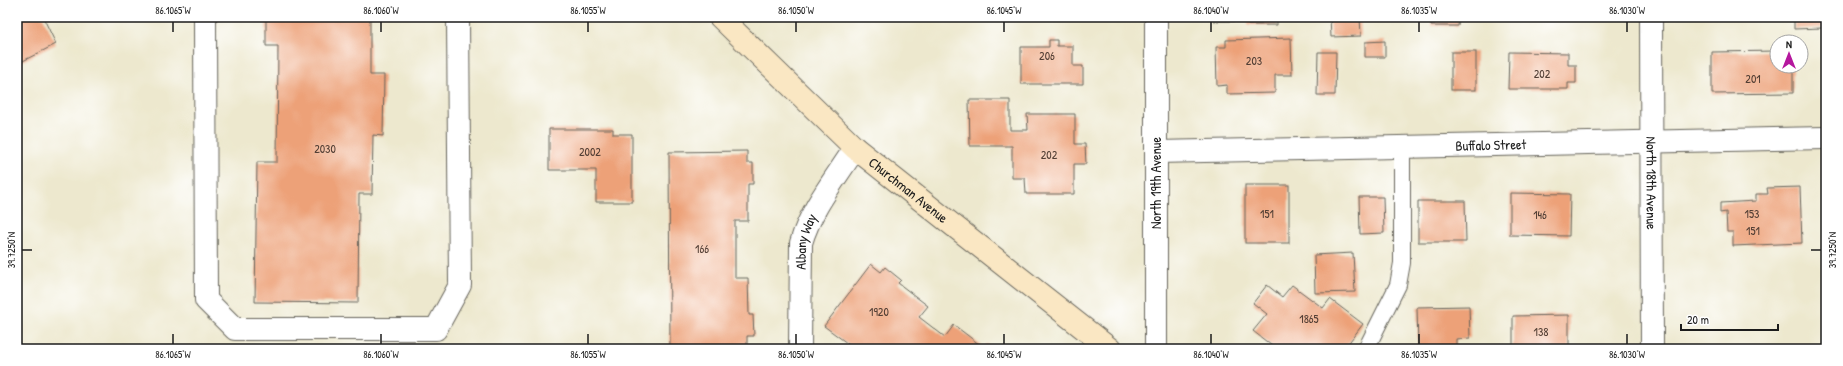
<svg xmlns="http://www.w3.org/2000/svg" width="1843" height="366" viewBox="0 0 1843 366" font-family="'Patrick Hand',sans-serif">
<rect width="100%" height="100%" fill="#fff"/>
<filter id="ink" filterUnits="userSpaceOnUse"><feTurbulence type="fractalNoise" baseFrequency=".025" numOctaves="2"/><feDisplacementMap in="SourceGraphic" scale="8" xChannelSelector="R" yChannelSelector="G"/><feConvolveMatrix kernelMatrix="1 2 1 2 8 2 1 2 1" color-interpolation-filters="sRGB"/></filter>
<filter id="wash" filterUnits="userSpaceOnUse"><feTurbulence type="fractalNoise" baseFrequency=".012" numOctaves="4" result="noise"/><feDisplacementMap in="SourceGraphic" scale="16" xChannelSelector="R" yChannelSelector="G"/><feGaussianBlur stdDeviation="0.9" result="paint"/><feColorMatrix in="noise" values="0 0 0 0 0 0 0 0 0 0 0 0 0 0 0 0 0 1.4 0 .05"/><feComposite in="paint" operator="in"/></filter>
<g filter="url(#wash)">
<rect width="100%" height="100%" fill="#ede8ce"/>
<g id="blocks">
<!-- building -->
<g fill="#eda178">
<polygon points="17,17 43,17 56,44 17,64"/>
<polygon points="266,17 370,17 370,75 384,75 383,136 373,135 372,194 359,194 358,303 255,302 257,162 277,162 278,46 266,46"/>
<polygon points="1214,17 1277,17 1277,25 1248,25 1248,21 1214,21"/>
<polygon points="1330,17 1360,17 1361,36 1331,37"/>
<polygon points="1432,17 1459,17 1458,26 1431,26"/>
<polygon points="1794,17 1822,17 1822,28 1794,29"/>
<polygon points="1291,38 1292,75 1275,75 1275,93 1227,94 1227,85 1217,86 1216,47 1226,47 1226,40"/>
<polygon points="1049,40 1057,40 1057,46 1073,46 1073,66 1083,66 1083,84 1021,84 1021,47 1049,47"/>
<polygon points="1385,41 1385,57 1365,57 1365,42"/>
<polygon points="1777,51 1777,66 1793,66 1793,93 1712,94 1712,52"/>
<polygon points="1318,52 1336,52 1335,95 1317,95"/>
<rect x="1451" y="52" width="25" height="38"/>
<polygon points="1509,52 1568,53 1568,65 1576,65 1576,83 1568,83 1568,89 1508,89"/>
<polygon points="969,100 1010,100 1010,130 1028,130 1027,114 1075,114 1075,144 1085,144 1086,164 1074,164 1074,194 1026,194 1025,178 1012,178 1012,146 970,146"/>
<polygon points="549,129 613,129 613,134 632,134 632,202 596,202 596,170 549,170"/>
<polygon points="747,151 747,163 753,163 753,184 748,184 748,221 735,221 735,278 748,278 749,315 753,315 754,336 747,336 747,349 670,349 669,152"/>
<rect x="1245" y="185" width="44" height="58"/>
<polygon points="1800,187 1802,243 1733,246 1733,232 1727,232 1726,212 1720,213 1720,203 1756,201 1756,194 1768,194 1767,188"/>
<polygon points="1510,193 1570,194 1569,236 1510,235"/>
<polygon points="1359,197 1383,197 1384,233 1360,234"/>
<polygon points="1418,201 1465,201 1466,242 1418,242"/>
<polygon points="1353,253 1355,292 1315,293 1314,255"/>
<polygon points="871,264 881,272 885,267 901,280 898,283 928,306 919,317 945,337 954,325 984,348 987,344 994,349 855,349 824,326"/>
<polygon points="1267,285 1282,297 1292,285 1323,308 1330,299 1363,324 1344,349 1276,349 1253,331 1267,314 1253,303"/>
<polygon points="1469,306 1470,338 1456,339 1456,349 1418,349 1417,307"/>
<polygon points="1569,315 1569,349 1513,349 1513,316"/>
</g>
</g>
</g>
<g filter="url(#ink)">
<use href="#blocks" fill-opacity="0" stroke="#65635a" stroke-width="1"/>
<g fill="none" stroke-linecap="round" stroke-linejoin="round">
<defs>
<polyline id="lane" points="1366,349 1398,285 1402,263 1402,147"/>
<g id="street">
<polyline points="205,17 206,300 235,329 436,329 460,285 458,17"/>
<polyline points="1156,17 1156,349"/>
<path id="s1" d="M1651,17L1652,349"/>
<path id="s2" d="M1156,152L1826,138"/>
<path id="s3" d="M800,349L801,243C811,208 836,178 855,148"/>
</g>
<g id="secondary">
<path id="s4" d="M720,17L855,148L1110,349"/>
</g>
</defs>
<!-- lane casing -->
<use href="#lane" stroke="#65635a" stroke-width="18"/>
<!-- street casing -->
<use href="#street" stroke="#65635a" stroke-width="24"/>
<!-- secondary casing -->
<use href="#secondary" stroke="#65635a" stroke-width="24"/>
<!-- lane -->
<use href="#lane" stroke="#fff" stroke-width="16"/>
<!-- street -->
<use href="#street" stroke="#fff" stroke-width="22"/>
<!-- secondary -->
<use href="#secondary" stroke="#fae7c3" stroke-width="22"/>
</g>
</g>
<!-- ticks -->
<path fill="none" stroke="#1c1c1c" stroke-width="1.5" d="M173,22V32M381,22V32M588,22V32M796,22V32M1004,22V32M1211,22V32M1419,22V32M1627,22V32M22,250H32M1811,250H1821M173,334V344M381,334V344M588,334V344M796,334V344M1004,334V344M1211,334V344M1419,334V344M1627,334V344"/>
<g text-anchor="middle" stroke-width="4" stroke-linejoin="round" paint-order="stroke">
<!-- number labels -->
<g font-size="12" fill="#503d33">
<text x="1047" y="60">206</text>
<text x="1254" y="65">203</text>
<text x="1542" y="78">202</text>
<text x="1753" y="83">201</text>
<text x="325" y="153">2030</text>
<text x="590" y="156">2002</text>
<text x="1049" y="159">202</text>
<text x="1267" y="218">151</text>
<text x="1752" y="218">153</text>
<text x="1540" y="219">146</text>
<text x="1753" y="235">151</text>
<text x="702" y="253">166</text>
<text x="879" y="316">1920</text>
<text x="1309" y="323">1865</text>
<text x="1541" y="336">138</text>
</g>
<!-- street labels -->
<g font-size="14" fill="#1c1c1c" stroke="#fff">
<text dy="5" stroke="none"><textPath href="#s2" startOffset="335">Buffalo Street</textPath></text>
<text transform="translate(1156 183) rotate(-90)" y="5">North 19th Avenue</text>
<text dy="5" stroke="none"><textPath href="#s1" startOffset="166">North 18th Avenue</textPath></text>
<text dy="5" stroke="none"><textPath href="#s4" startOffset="256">Churchman Avenue</textPath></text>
<text dy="5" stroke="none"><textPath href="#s3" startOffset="108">Albany Way</textPath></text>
</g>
</g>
<!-- margin -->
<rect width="1843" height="366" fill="none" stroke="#fff" stroke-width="44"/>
<!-- north arrow -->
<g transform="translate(1789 54)"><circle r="19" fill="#ffffff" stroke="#a4a4a4"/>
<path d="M0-3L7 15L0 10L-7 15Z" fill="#b5179e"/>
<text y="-6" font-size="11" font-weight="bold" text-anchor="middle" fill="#1c1c1c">N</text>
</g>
<!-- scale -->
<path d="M1681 324v6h97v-6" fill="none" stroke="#1c1c1c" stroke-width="2"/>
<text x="1687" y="324" font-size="12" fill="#1c1c1c" stroke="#ffffff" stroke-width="3" paint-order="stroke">20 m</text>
<rect x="22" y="22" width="1799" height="322" fill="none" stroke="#1c1c1c" stroke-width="1.5"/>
<g font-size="10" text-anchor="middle" fill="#1c1c1c">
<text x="173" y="14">86.1065°W</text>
<text x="381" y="14">86.1060°W</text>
<text x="588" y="14">86.1055°W</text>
<text x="796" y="14">86.1050°W</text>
<text x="1004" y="14">86.1045°W</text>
<text x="1211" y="14">86.1040°W</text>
<text x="1419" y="14">86.1035°W</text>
<text x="1627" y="14">86.1030°W</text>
<text transform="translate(11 250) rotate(-90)" y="4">39.7250°N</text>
<text transform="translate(1832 250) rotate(-90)" y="4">39.7250°N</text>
<text x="173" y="358">86.1065°W</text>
<text x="381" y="358">86.1060°W</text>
<text x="588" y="358">86.1055°W</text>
<text x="796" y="358">86.1050°W</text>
<text x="1004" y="358">86.1045°W</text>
<text x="1211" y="358">86.1040°W</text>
<text x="1419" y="358">86.1035°W</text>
<text x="1627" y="358">86.1030°W</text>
</g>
</svg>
